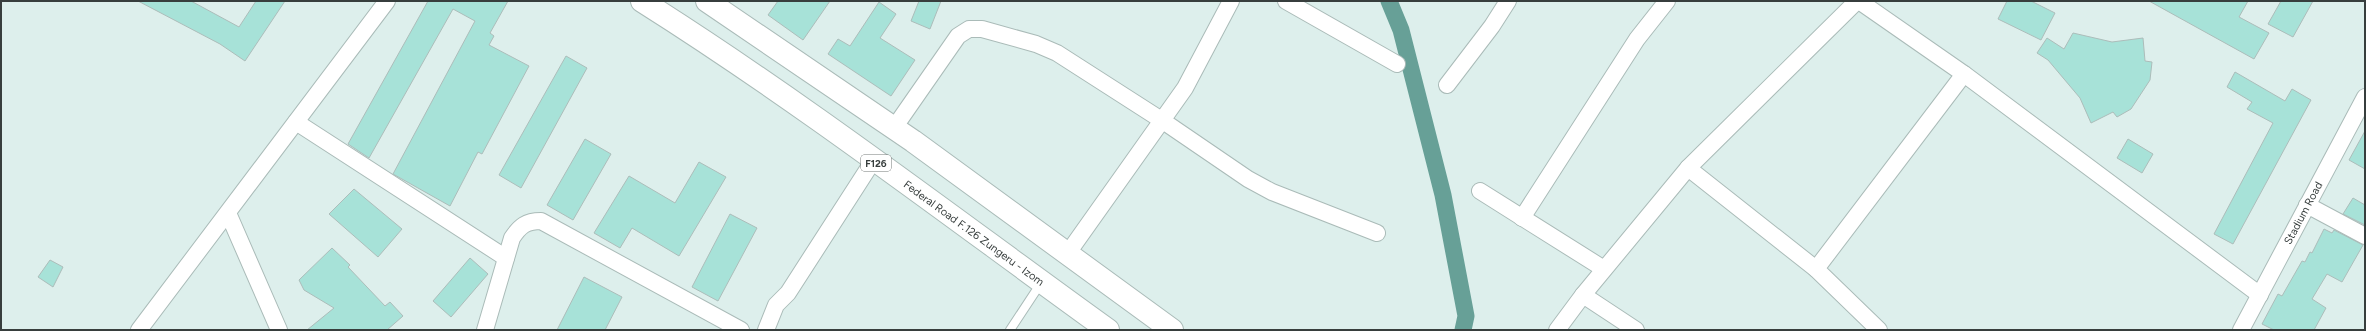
<svg xmlns="http://www.w3.org/2000/svg" width="2366" height="331" viewBox="0 0 2366 331" font-family="Figtree,sans-serif">
<rect width="100%" height="100%" fill="#ddefec"/>
<g fill="none" stroke-linecap="round" stroke-linejoin="round">
<!-- canal -->
<polyline stroke="#67a097" stroke-width="17" points="1389,1 1401,30 1443,195 1466,316 1463,330"/>
</g>
<!-- building -->
<g fill="#a7e2d8" stroke="#acbdba">
<polygon points="138,1 191,1 239,27 256,1 285,1 245,61 220,44"/>
<polygon points="428,1 508,1 490,33 494,36 489,45 529,66 482,154 478,152 450,206 393,174 475,21 453,9 369,158 348,144"/>
<polygon points="778,1 830,1 803,40 768,15"/>
<polygon points="919,1 941,1 930,29 911,21"/>
<polygon points="2007,1 2031,1 2055,13 2041,40 1998,19"/>
<polygon points="2149,1 2248,1 2239,17 2269,33 2254,59"/>
<polygon points="2281,1 2313,1 2293,37 2268,24"/>
<polygon points="879,2 896,14 880,38 915,60 891,96 828,54 838,39 850,46"/>
<polygon points="2073,33 2112,42 2143,38 2145,61 2152,62 2150,80 2131,109 2117,117 2113,112 2091,123 2080,98 2048,60 2037,53 2047,38 2064,49"/>
<polygon points="566,56 587,68 521,188 499,175"/>
<polygon points="2235,72 2285,101 2292,89 2311,100 2233,244 2214,234 2273,123 2247,109 2252,102 2227,87"/>
<polygon points="2365,131 2365,169 2349,160"/>
<polygon points="585,139 611,154 573,220 547,205"/>
<polygon points="2128,139 2153,154 2142,173 2117,158"/>
<polygon points="699,162 726,177 679,256 632,228 620,248 594,233 629,176 675,203"/>
<polygon points="354,189 402,229 378,257 329,214"/>
<polygon points="2353,198 2365,205 2365,225 2343,214"/>
<polygon points="730,214 757,228 718,301 692,287"/>
<polygon points="2324,229 2332,233 2334,230 2363,245 2342,282 2327,274 2312,299 2326,308 2314,330 2274,330 2262,324 2278,294 2282,296 2302,261 2305,262 2310,252 2312,253"/>
<polygon points="332,248 350,265 348,267 385,306 390,302 403,316 387,330 307,330 334,308 304,290 299,280"/>
<polygon points="470,258 488,274 451,317 433,301"/>
<polygon points="50,260 63,267 53,287 38,277"/>
<polygon points="584,277 622,297 605,330 557,330"/>
</g>
<g fill="none" stroke-linecap="round" stroke-linejoin="round">
<defs>
<polyline id="lane" points="1010,330 1041,283"/>
<g id="street">
<polyline points="1286,1 1397,64"/>
<polyline points="1859,1 1964,74 2260,295"/>
<polyline points="1447,85 1492,26 1508,1"/>
<polyline points="296,122 506,258"/>
<polyline points="894,128 958,36 969,29 982,29 1036,44 1057,53 1163,121 1248,179 1272,192 1377,233"/>
<polyline points="1688,168 1816,269 1879,330"/>
<polyline points="1480,191 1604,269"/>
<polyline points="2307,205 2365,236"/>
<polyline points="228,213 279,330"/>
<polyline points="1522,218 1637,39 1667,1"/>
<polyline points="1068,253 1185,88 1231,1"/>
<polyline points="1816,269 1964,74"/>
<polyline points="1583,295 1636,330"/>
<polyline points="139,330 387,1"/>
<path d="M485,330L512,238C520,226 526,221 541,221L741,330"/>
<polyline points="766,330 776,305 788,293 873,161"/>
<polyline points="1557,330 1583,295 1688,168 1857,1"/>
<polyline points="2241,330 2365,97"/>
</g>
<g id="primary">
<path d="M642,1C802,102 954,219 1108,330"/>
<polyline points="707,1 913,141 1172,330"/>
</g>
</defs>
<!-- lane casing -->
<use href="#lane" stroke="#aabbb8" stroke-width="10"/>
<!-- street casing -->
<use href="#street" stroke="#aabbb8" stroke-width="18"/>
<!-- primary casing -->
<use href="#primary" stroke="#aabbb8" stroke-width="24"/>
<!-- lane -->
<use href="#lane" stroke="#fff" stroke-width="8"/>
<!-- street -->
<use href="#street" stroke="#fff" stroke-width="16"/>
<!-- primary -->
<use href="#primary" stroke="#fff" stroke-width="22"/>
</g>
<g text-anchor="middle" stroke-width="4" stroke-linejoin="round" paint-order="stroke">
<!-- shield labels -->
<rect fill="#fff" stroke="#737877" stroke-width="1" x="861" y="155" width="30" height="16" rx="3"/>
<g font-size="10" font-weight="bold" fill="#373e3d">
<text x="876" y="167">F126</text>
</g>
<!-- street labels -->
<g font-size="11" fill="#373e3d" stroke="#fff">
<text transform="translate(2303 213) rotate(-62)" y="4">Stadium Road</text>
<text transform="translate(974 233) rotate(36)" y="4">Federal Road F.126 Zungeru - Izom</text>
</g>
</g>
<!-- border -->
<rect width="2366" height="331" fill="none" stroke="#373e3d" stroke-width="4"/>
</svg>
